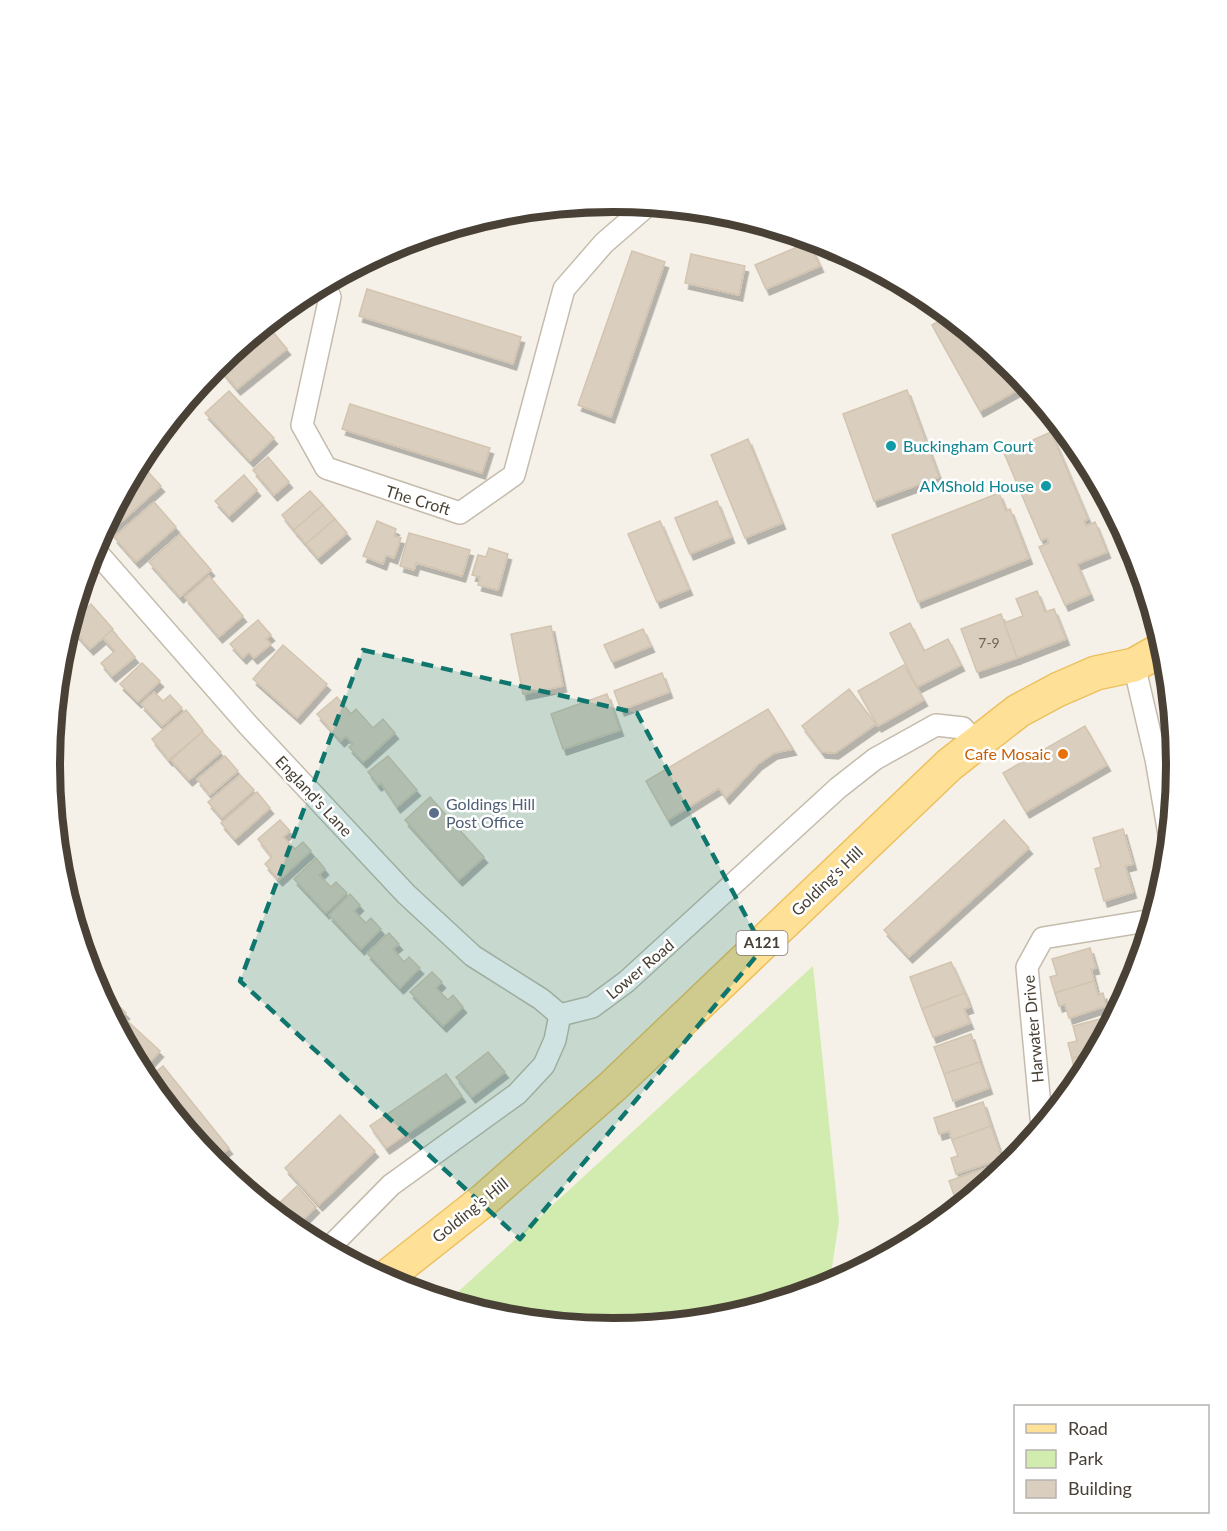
<svg xmlns="http://www.w3.org/2000/svg" width="1227" height="1531" viewBox="0 0 1227 1531" font-family="Lato,sans-serif">
<defs>
<filter id="shadow"><feDropShadow dx="3.5" dy="6" stdDeviation="0" flood-color="#0004"/></filter>
</defs>
<rect width="100%" height="100%" fill="#f5f1e8"/>
<!-- green -->
<polygon fill="#d1ecae" points="813,966 839,1221 829,1287 723,1319 613,1329 503,1319 447,1302"/>
<!-- building -->
<g fill="#dacfbf" stroke="#d3c4af" stroke-width="1.5" filter="url(#shadow)">
<polygon points="819,241 830,245 837,249 825,254"/>
<polygon points="809,242 820,266 766,289 755,265"/>
<polygon points="393,247 395,253 364,264 364,262"/>
<polygon points="632,251 665,262 611,417 578,405"/>
<polygon points="691,254 745,266 739,295 685,283"/>
<polygon points="367,289 521,337 513,364 359,316"/>
<polygon points="949,315 1013,367 1027,385 980,411 932,325"/>
<polygon points="267,325 287,349 237,389 217,365"/>
<polygon points="907,390 939,477 874,501 843,414"/>
<polygon points="229,391 274,438 250,461 205,413"/>
<polygon points="350,404 490,448 482,473 342,429"/>
<polygon points="1051,432 1088,519 1084,521 1086,526 1095,522 1107,552 1077,564 1090,594 1065,605 1039,547 1049,543 1047,538 1041,540 1004,453"/>
<polygon points="748,439 782,523 745,538 711,455"/>
<polygon points="268,457 289,482 274,495 253,470"/>
<polygon points="140,463 161,486 111,531 106,525"/>
<polygon points="244,475 257,490 229,516 215,501"/>
<polygon points="310,491 323,505 294,530 282,515"/>
<polygon points="999,493 1006,511 1010,509 1029,558 918,602 892,535"/>
<polygon points="717,501 731,537 690,554 675,518"/>
<polygon points="154,502 176,527 136,562 114,537"/>
<polygon points="323,505 335,519 306,544 294,530"/>
<polygon points="335,519 347,533 318,558 306,544"/>
<polygon points="377,521 396,529 394,536 401,538 394,558 386,555 383,564 363,556"/>
<polygon points="660,521 689,589 657,602 628,534"/>
<polygon points="409,533 470,550 462,576 416,563 414,570 400,566"/>
<polygon points="180,534 211,570 180,597 149,562"/>
<polygon points="489,548 508,554 498,590 478,585 480,577 472,575 478,555 486,557"/>
<polygon points="209,576 243,616 219,637 185,597"/>
<polygon points="1037,591 1045,612 1054,609 1066,639 1017,658 1004,623 1023,616 1016,599"/>
<polygon points="91,604 113,629 90,649 69,626"/>
<polygon points="1001,614 1017,658 977,672 961,629"/>
<polygon points="258,620 271,635 266,639 271,644 254,658 249,652 243,658 230,644"/>
<polygon points="910,623 924,651 948,639 961,665 917,687 890,633"/>
<polygon points="551,626 563,686 523,694 511,634"/>
<polygon points="643,629 651,646 612,662 604,645"/>
<polygon points="112,630 135,657 112,676 101,663 115,651 103,638"/>
<polygon points="283,645 327,684 297,718 253,679"/>
<polygon points="142,663 160,681 138,702 120,684"/>
<polygon points="904,665 924,700 878,726 858,691"/>
<polygon points="662,673 669,692 621,710 614,691"/>
<polygon points="849,689 876,724 835,753 822,752 802,726"/>
<polygon points="154,692 163,701 170,695 182,708 162,726 141,704"/>
<polygon points="607,694 620,730 563,749 551,714"/>
<polygon points="337,697 351,714 356,709 373,728 383,719 395,733 363,762 349,747 353,744 346,736 341,741 317,714"/>
<polygon points="768,709 793,749 774,753 758,764 726,798 719,788 668,820 646,781"/>
<polygon points="186,710 203,731 169,760 152,739"/>
<polygon points="1085,726 1107,765 1026,812 1003,773"/>
<polygon points="202,732 221,752 189,780 171,760"/>
<polygon points="225,756 238,771 210,795 197,779"/>
<polygon points="388,756 417,790 397,807 381,783 378,785 368,772"/>
<polygon points="240,775 254,790 222,818 208,802"/>
<polygon points="257,792 270,808 235,839 221,823"/>
<polygon points="430,797 484,857 459,880 405,820"/>
<polygon points="280,820 290,831 283,837 295,849 303,842 311,851 279,880 265,864 272,857 258,839"/>
<polygon points="1004,820 1029,848 909,957 884,930"/>
<polygon points="1123,829 1133,864 1125,866 1133,892 1104,901 1095,869 1101,867 1093,838"/>
<polygon points="316,858 325,869 319,875 331,887 336,882 347,893 326,913 294,879"/>
<polygon points="350,894 360,905 354,911 366,923 371,918 381,929 361,949 329,915"/>
<polygon points="389,933 399,944 393,949 404,962 409,957 420,968 400,988 367,953"/>
<polygon points="1090,948 1096,968 1091,969 1094,981 1055,993 1050,977 1057,975 1052,959"/>
<polygon points="951,962 965,993 922,1009 910,977"/>
<polygon points="432,972 442,982 436,988 448,1000 453,995 463,1007 443,1026 410,992"/>
<polygon points="92,979 126,1013 115,1023 92,981"/>
<polygon points="1094,981 1098,995 1103,993 1106,1006 1069,1018 1065,1004 1059,1006 1055,993"/>
<polygon points="965,993 970,1007 964,1009 970,1023 933,1037 922,1009"/>
<polygon points="122,1016 160,1051 141,1072 115,1024"/>
<polygon points="1108,1017 1110,1027 1097,1052 1072,1058 1068,1043 1077,1041 1073,1026"/>
<polygon points="971,1034 980,1062 944,1074 934,1047"/>
<polygon points="488,1052 505,1072 472,1097 456,1077"/>
<polygon points="1097,1052 1084,1077 1083,1072 1075,1073 1072,1058"/>
<polygon points="980,1062 989,1088 953,1101 944,1074"/>
<polygon points="163,1066 229,1148 212,1161 145,1080"/>
<polygon points="446,1074 462,1096 386,1148 370,1126"/>
<polygon points="983,1102 991,1126 952,1140 949,1131 939,1134 934,1118"/>
<polygon points="340,1115 375,1151 319,1205 285,1168"/>
<polygon points="991,1126 1001,1155 996,1157 998,1160 956,1174 951,1158 958,1156 952,1140"/>
<polygon points="986,1168 991,1182 958,1206 949,1181"/>
<polygon points="297,1186 316,1207 294,1229 271,1211"/>
</g>
<g fill="none" stroke-linecap="round" stroke-linejoin="round">
<defs>
<g id="street">
<polyline points="324,284 330,297 302,425 326,468 460,513 514,475 564,289 604,243 648,205"/>
<polyline points="93,548 248,725 406,894 473,956 541,999 560,1015"/>
<polyline points="1134,665 1156,759 1170,840"/>
<polyline points="1042,1128 1027,967 1043,938 1153,920"/>
<polyline points="328,1249 391,1185 517,1094 544,1065 555,1040 560,1015 592,1007 626,982 838,788 875,759 936,725 963,728 976,744"/>
</g>
<polyline id="primary" points="384,1279 484,1200 613,1086 949,765 1018,711 1057,690 1096,673 1134,665 1164,648"/>
</defs>
<!-- street casing -->
<use href="#street" stroke="#c4bbac" stroke-width="24"/>
<!-- primary casing -->
<use href="#primary" stroke="#ecc05e" stroke-width="36"/>
<!-- street -->
<use href="#street" stroke="#fff" stroke-width="21"/>
<!-- primary -->
<use href="#primary" stroke="#ffe097" stroke-width="33"/>
</g>
<!-- marked area -->
<path fill="#0f766e" fill-opacity="0.2" stroke="#0f766e" stroke-width="4.5" stroke-dasharray="12 8" stroke-linejoin="round" d="M363,650L637,713L763,948L520,1239L240,981Z"/>
<!-- markers -->
<g fill="#0f9aa8" stroke="#fff" stroke-width="2">
<circle cx="891" cy="446" r="6"/>
<circle cx="1046" cy="486" r="6"/>
</g>
<circle fill="#e8710a" stroke="#fff" stroke-width="2" cx="1063" cy="754" r="6"/>
<circle fill="#5c6f8a" stroke="#fff" stroke-width="2" cx="434" cy="813" r="6"/>
<g text-anchor="middle" stroke-width="5" stroke-linejoin="round" paint-order="stroke">
<!-- number labels -->
<g font-size="14" fill="#6d6458">
<text x="989" y="648">7-9</text>
</g>
<!-- shield labels -->
<rect fill="#fff" stroke="#807a72" stroke-width="1.5" x="736.5" y="931" width="51" height="24" rx="4.5"/>
<g font-size="15" font-weight="bold" fill="#494136">
<text x="762" y="948">A121</text>
</g>
<!-- culture labels -->
<g font-size="16" fill="#0d838f" stroke="#fff" text-anchor="start">
<text x="903" y="452">Buckingham Court</text>
<text x="1034" y="492" text-anchor="end">AMShold House</text>
</g>
<!-- street labels -->
<g font-size="16" fill="#494136" stroke="#fff">
<text transform="translate(418 500) rotate(17)" y="6">The Croft</text>
<text transform="translate(314 796) rotate(47)" y="6">England's Lane</text>
<text transform="translate(827 881) rotate(-44)" y="6">Golding's Hill</text>
<text transform="translate(640 969) rotate(-40)" y="6">Lower Road</text>
<text transform="translate(1033 1029) rotate(-95)" y="6">Harwater Drive</text>
<text transform="translate(470 1210) rotate(-39)" y="6">Golding's Hill</text>
</g>
<!-- food labels -->
<g font-size="16" fill="#c56008" stroke="#fff" text-anchor="end">
<text x="1051" y="760">Cafe Mosaic</text>
</g>
<!-- service labels -->
<g font-size="16" fill="#4e5e75" stroke="#fff" text-anchor="start">
<text x="446" y="810">Goldings Hill<tspan x="446" dy="18">Post Office</tspan></text>
</g>
</g>
<!-- crop -->
<path d="M0 0H1227V1531H0ZM60 765a553 553 0 1 1 1106 0a553 553 0 1 1-1106 0Z" fill="#fff" fill-rule="evenodd"/>
<path fill="none" stroke="#494136" stroke-width="8" d="M60 765a553 553 0 1 1 1106 0a553 553 0 1 1-1106 0Z"/>
<!-- legend -->
<rect x="1014" y="1405" width="195" height="108" fill="#ffffff" stroke="#b6b3af" stroke-width="1.5"/>
<rect x="1026" y="1424" width="30" height="9" fill="#ffe097" stroke="#b6b3af" stroke-width="1.5"/>
<text x="1068" y="1435" font-size="18" fill="#494136">Road</text>
<rect x="1026" y="1450" width="30" height="18" fill="#d1ecae" stroke="#b6b3af" stroke-width="1.5"/>
<text x="1068" y="1465" font-size="18" fill="#494136">Park</text>
<rect x="1026" y="1480" width="30" height="18" fill="#dacfbf" stroke="#b6b3af" stroke-width="1.5"/>
<text x="1068" y="1495" font-size="18" fill="#494136">Building</text>
</svg>
